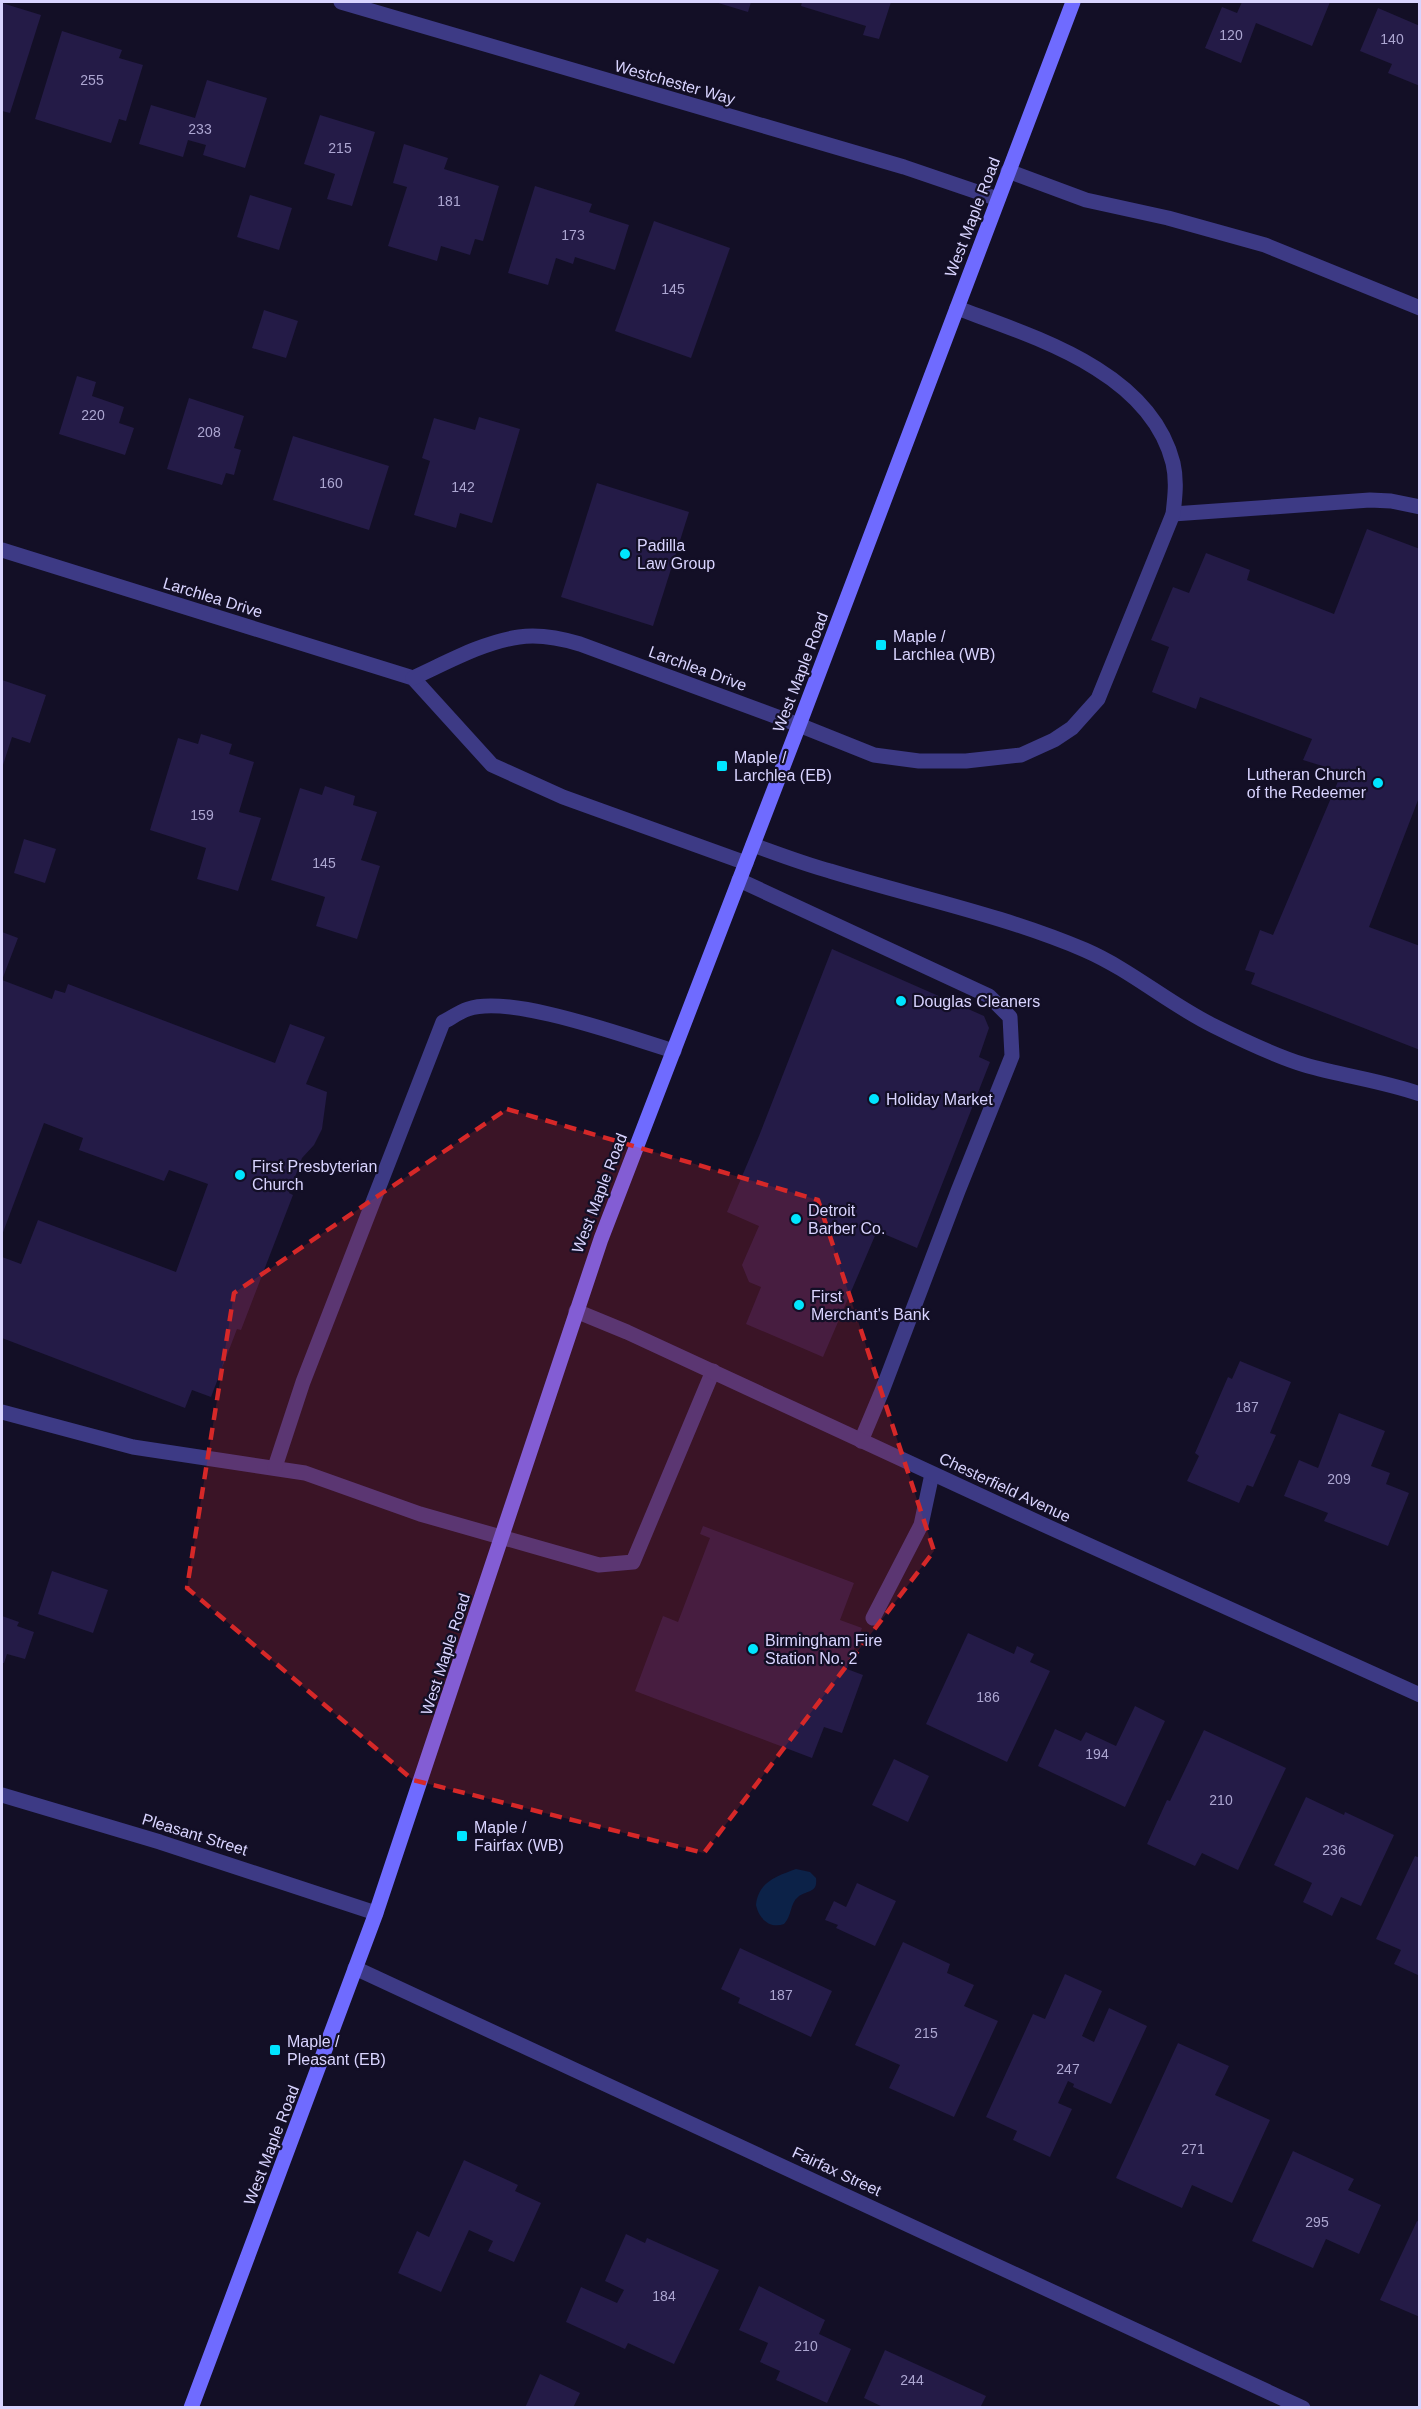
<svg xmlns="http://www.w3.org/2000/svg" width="1421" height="2409" viewBox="0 0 1421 2409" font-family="Arial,sans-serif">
<rect width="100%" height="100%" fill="#130f26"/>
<!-- water -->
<path fill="#0c2248" d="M796,1869L810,1872L816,1878C818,1894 806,1890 798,1897C790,1903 792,1916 784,1924C770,1929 759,1919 756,1905C758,1882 777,1876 796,1869Z"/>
<!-- building -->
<g fill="#241b47">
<polygon points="715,2 751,2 748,12"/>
<polygon points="802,2 891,2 879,39 863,35 866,26 801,6"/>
<polygon points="1242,2 1330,2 1312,46 1256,23 1241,63 1205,48 1222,7 1237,13"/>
<polygon points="2,3 41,15 10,113 2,111"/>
<polygon points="1378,8 1420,26 1420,86 1388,73 1392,64 1360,51"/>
<polygon points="62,31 122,50 119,58 143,65 126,121 119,119 111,143 35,119"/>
<polygon points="207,80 267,98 245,168 203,155 206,145 188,140 183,157 139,144 151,105 195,118"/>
<polygon points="320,115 375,132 352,206 327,199 335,174 304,164"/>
<polygon points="404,144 448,158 444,169 499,186 483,241 475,239 470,255 441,246 437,261 388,246 407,187 393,183"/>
<polygon points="535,186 592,204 589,212 629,225 615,270 575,257 573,264 556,258 548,285 508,273"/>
<polygon points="250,195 292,208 279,250 237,237"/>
<polygon points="654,221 730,248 691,358 615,331"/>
<polygon points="264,310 298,321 286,358 252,348"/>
<polygon points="77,376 96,382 92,396 124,407 119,423 134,428 125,455 59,434"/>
<polygon points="189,398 244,416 234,448 241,450 234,475 226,473 222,485 167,469"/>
<polygon points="479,417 520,429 492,523 460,513 456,528 414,515 430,461 422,458 434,418 475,430"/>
<polygon points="293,436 389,466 369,530 273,500"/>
<polygon points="597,483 689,512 653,626 561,597"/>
<polygon points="1367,529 1420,549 1420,795 1369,927 1420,946 1420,1050 1251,984 1255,973 1245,970 1260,930 1273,935 1342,772 1303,760 1312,739 1200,697 1196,709 1152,692 1169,647 1151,640 1173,587 1189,593 1206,553 1250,570 1247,580 1334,614"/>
<polygon points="2,680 46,695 30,743 12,737 2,768"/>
<polygon points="201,734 232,744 229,754 254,762 239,812 261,818 238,891 197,879 206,848 150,830 178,738 198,744"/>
<polygon points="325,786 355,796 353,805 377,812 361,860 380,866 357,939 316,926 325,897 271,880 300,788 322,795"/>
<polygon points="24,839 56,849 45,883 14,873"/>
<polygon points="2,932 18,938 2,980 52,999 55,990 65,993 68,984 275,1063 290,1024 325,1037 306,1084 327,1092 322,1129 314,1145 302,1158 289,1193 293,1195 241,1330 237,1329 211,1397 192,1390 185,1408 2,1338 2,1257 21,1264 38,1220 176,1272 208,1184 169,1170 164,1181 79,1150 83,1138 44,1123 2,1235"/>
<polygon points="832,949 984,1016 989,1028 979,1057 990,1062 917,1248 877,1231 823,1357 746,1324 761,1287 749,1282 742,1265 759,1226 727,1212 759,1136"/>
<polygon points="1240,1361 1291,1382 1270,1433 1276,1435 1253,1487 1247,1485 1239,1503 1187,1481 1199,1456 1195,1453 1228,1377 1232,1379"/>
<polygon points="1339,1413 1385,1431 1371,1466 1390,1473 1386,1484 1409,1493 1388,1546 1324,1521 1328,1513 1284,1496 1299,1460 1318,1468"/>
<polygon points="703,1526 854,1583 840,1620 862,1628 847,1669 863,1675 842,1733 824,1727 812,1758 635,1691 663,1616 678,1622 710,1538 700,1534"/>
<polygon points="52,1571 108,1590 93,1633 38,1614"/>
<polygon points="2,1616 19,1622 17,1626 34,1632 25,1659 7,1654 4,1663 2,1663"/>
<polygon points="968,1633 1014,1654 1017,1646 1034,1654 1030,1662 1050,1671 1007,1762 926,1724"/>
<polygon points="1135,1706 1165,1721 1125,1807 1038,1766 1055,1729 1081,1741 1086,1732 1116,1746"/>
<polygon points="1204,1730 1286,1768 1238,1870 1202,1853 1195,1866 1147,1844 1167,1800 1170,1801"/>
<polygon points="894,1759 929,1776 908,1822 872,1805"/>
<polygon points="1306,1797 1344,1815 1345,1812 1394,1835 1361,1906 1341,1897 1332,1916 1303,1902 1312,1883 1274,1865"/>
<polygon points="1415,1856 1420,1858 1420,1976 1394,1964 1401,1950 1376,1939"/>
<polygon points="857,1883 896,1901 875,1946 836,1928 838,1925 825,1920 834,1901 846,1907"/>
<polygon points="903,1942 950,1964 947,1973 974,1985 964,2006 998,2021 954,2117 889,2088 900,2065 855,2045"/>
<polygon points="740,1948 832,1991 811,2037 738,2003 740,1998 721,1989"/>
<polygon points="1065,1974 1102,1991 1082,2036 1094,2042 1109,2008 1147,2026 1111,2104 1073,2087 1074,2084 1068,2081 1058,2103 1072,2109 1050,2157 1013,2140 1017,2131 986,2117 1033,2014 1045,2019"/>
<polygon points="1178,2043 1229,2066 1215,2095 1270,2120 1232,2203 1192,2185 1182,2208 1116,2178"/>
<polygon points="1293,2151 1354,2179 1348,2190 1381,2205 1359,2254 1326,2239 1313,2268 1252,2241"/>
<polygon points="464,2160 518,2185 515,2191 541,2203 514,2262 488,2251 493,2241 469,2230 441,2292 398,2273 417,2231 429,2237"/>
<polygon points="1417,2221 1420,2222 1420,2317 1380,2300"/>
<polygon points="626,2234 645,2243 647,2238 719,2270 674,2364 628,2343 625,2349 566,2322 581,2287 617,2303 624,2290 605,2281"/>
<polygon points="759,2286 825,2320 819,2334 851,2349 827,2403 776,2380 780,2371 760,2362 768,2343 739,2330"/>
<polygon points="885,2350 986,2396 980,2408 885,2408 864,2398"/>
<polygon points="540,2374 580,2393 573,2408 525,2408"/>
</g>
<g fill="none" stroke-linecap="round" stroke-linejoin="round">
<!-- service -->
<g stroke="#3d3a85" stroke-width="15">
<polyline points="1008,171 1086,200 1168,218 1265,245 1420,308"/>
<polyline points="1173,514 1370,500 1391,501 1420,507"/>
<path d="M799,725L874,755L919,761H966L1021,755L1054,740L1072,728L1098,699L1173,514C1175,497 1177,480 1173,463C1150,371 1034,337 957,308"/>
<path d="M753,845C778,854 804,864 830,871C915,897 1003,915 1085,950C1131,970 1169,1004 1214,1026C1242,1040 1275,1056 1305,1065C1343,1076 1383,1081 1420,1094"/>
<polyline points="739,880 989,996 1010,1017 1012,1056 958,1191 882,1391 861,1441"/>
<polyline points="2,1412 133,1447 305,1473 420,1514 599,1565 633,1562 713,1371"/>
<path d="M275,1467L303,1382L443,1022C451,1018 459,1012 468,1009C511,994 627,1037 674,1051"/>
<polyline points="873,1618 921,1525 932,1474"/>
</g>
<!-- minor -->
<g stroke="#3d3a85" stroke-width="15">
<polyline points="341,2 904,167 998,199"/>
<polyline points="2,550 413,678 492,765 563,797 746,863"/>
<path d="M413,678C446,663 483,642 519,637C539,634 560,638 580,644L799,725"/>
<polyline points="576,1311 627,1332 1042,1524 1420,1695"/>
<polyline points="2,1795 160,1842 376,1913"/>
<polyline points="355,1968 1303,2408"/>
</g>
<!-- secondary -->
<polyline stroke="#6f6bff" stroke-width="15" points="191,2408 376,1913 601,1239 799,725 1073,2"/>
</g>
<!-- marked area -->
<path fill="#d62828" fill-opacity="0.2" stroke="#d62828" stroke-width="4.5" stroke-dasharray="12 8" stroke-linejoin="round" d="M507,1109L818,1200L934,1551L704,1853L413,1780L187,1588L234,1293Z"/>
<!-- markers -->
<g fill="#00e5ff" stroke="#130f26" stroke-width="2">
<circle cx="625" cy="554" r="6"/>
<rect x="875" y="639" width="12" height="12" rx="3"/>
<rect x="716" y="760" width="12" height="12" rx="3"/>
<circle cx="1378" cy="783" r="6"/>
<circle cx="901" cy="1001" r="6"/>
<circle cx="874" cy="1099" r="6"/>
<circle cx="240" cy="1175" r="6"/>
<circle cx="796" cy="1219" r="6"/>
<circle cx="799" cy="1305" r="6"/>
<circle cx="753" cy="1649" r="6"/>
<rect x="456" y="1830" width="12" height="12" rx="3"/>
<rect x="269" y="2044" width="12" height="12" rx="3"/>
</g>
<g text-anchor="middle" stroke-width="4.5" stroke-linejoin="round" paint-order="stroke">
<!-- number labels -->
<g font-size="14" fill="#aca6d1">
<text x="1231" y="40">120</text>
<text x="1392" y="44">140</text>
<text x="92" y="85">255</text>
<text x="200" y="134">233</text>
<text x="340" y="153">215</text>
<text x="449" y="206">181</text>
<text x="573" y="240">173</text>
<text x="673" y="294">145</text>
<text x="93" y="420">220</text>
<text x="209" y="437">208</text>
<text x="331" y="488">160</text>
<text x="463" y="492">142</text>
<text x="202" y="820">159</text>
<text x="324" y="868">145</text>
<text x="1247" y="1412">187</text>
<text x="1339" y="1484">209</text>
<text x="988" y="1702">186</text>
<text x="1097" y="1759">194</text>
<text x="1221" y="1805">210</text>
<text x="1334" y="1855">236</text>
<text x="781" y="2000">187</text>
<text x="926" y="2038">215</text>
<text x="1068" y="2074">247</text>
<text x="1193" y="2154">271</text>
<text x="1317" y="2227">295</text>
<text x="664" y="2301">184</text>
<text x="806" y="2351">210</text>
<text x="912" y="2385">244</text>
</g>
<!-- street labels -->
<g font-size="16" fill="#d9d4ff" stroke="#130f26">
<text transform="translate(675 82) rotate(16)" y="6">Westchester Way</text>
<text transform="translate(972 217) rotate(-69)" y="6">West Maple Road</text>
<text transform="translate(213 597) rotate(17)" y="6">Larchlea Drive</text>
<text transform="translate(698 668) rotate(20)" y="6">Larchlea Drive</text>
<text transform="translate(800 672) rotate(-69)" y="6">West Maple Road</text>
<text transform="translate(599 1193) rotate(-69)" y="6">West Maple Road</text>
<text transform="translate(1005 1487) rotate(25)" y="6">Chesterfield Avenue</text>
<text transform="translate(445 1654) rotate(-72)" y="6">West Maple Road</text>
<text transform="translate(195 1834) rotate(17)" y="6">Pleasant Street</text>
<text transform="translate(271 2145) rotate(-69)" y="6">West Maple Road</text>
<text transform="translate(837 2171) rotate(25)" y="6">Fairfax Street</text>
</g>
<!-- poi labels -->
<g font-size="16" fill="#d9d4ff" stroke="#130f26" text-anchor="start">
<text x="637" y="551">Padilla<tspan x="637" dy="18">Law Group</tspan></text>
<text x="893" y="642">Maple /<tspan x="893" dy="18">Larchlea (WB)</tspan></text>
<text x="734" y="763">Maple /<tspan x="734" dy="18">Larchlea (EB)</tspan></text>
<text x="1366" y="780" text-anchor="end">Lutheran Church<tspan x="1366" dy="18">of the Redeemer</tspan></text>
<text x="913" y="1007">Douglas Cleaners</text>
<text x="886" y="1105">Holiday Market</text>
<text x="252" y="1172">First Presbyterian<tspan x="252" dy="18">Church</tspan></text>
<text x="808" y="1216">Detroit<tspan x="808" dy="18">Barber Co.</tspan></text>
<text x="811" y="1302">First<tspan x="811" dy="18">Merchant's Bank</tspan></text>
<text x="765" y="1646">Birmingham Fire<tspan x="765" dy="18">Station No. 2</tspan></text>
<text x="474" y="1833">Maple /<tspan x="474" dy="18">Fairfax (WB)</tspan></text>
<text x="287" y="2047">Maple /<tspan x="287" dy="18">Pleasant (EB)</tspan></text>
</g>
</g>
<!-- border -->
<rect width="1421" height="2409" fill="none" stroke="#d9d4ff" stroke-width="6"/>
</svg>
